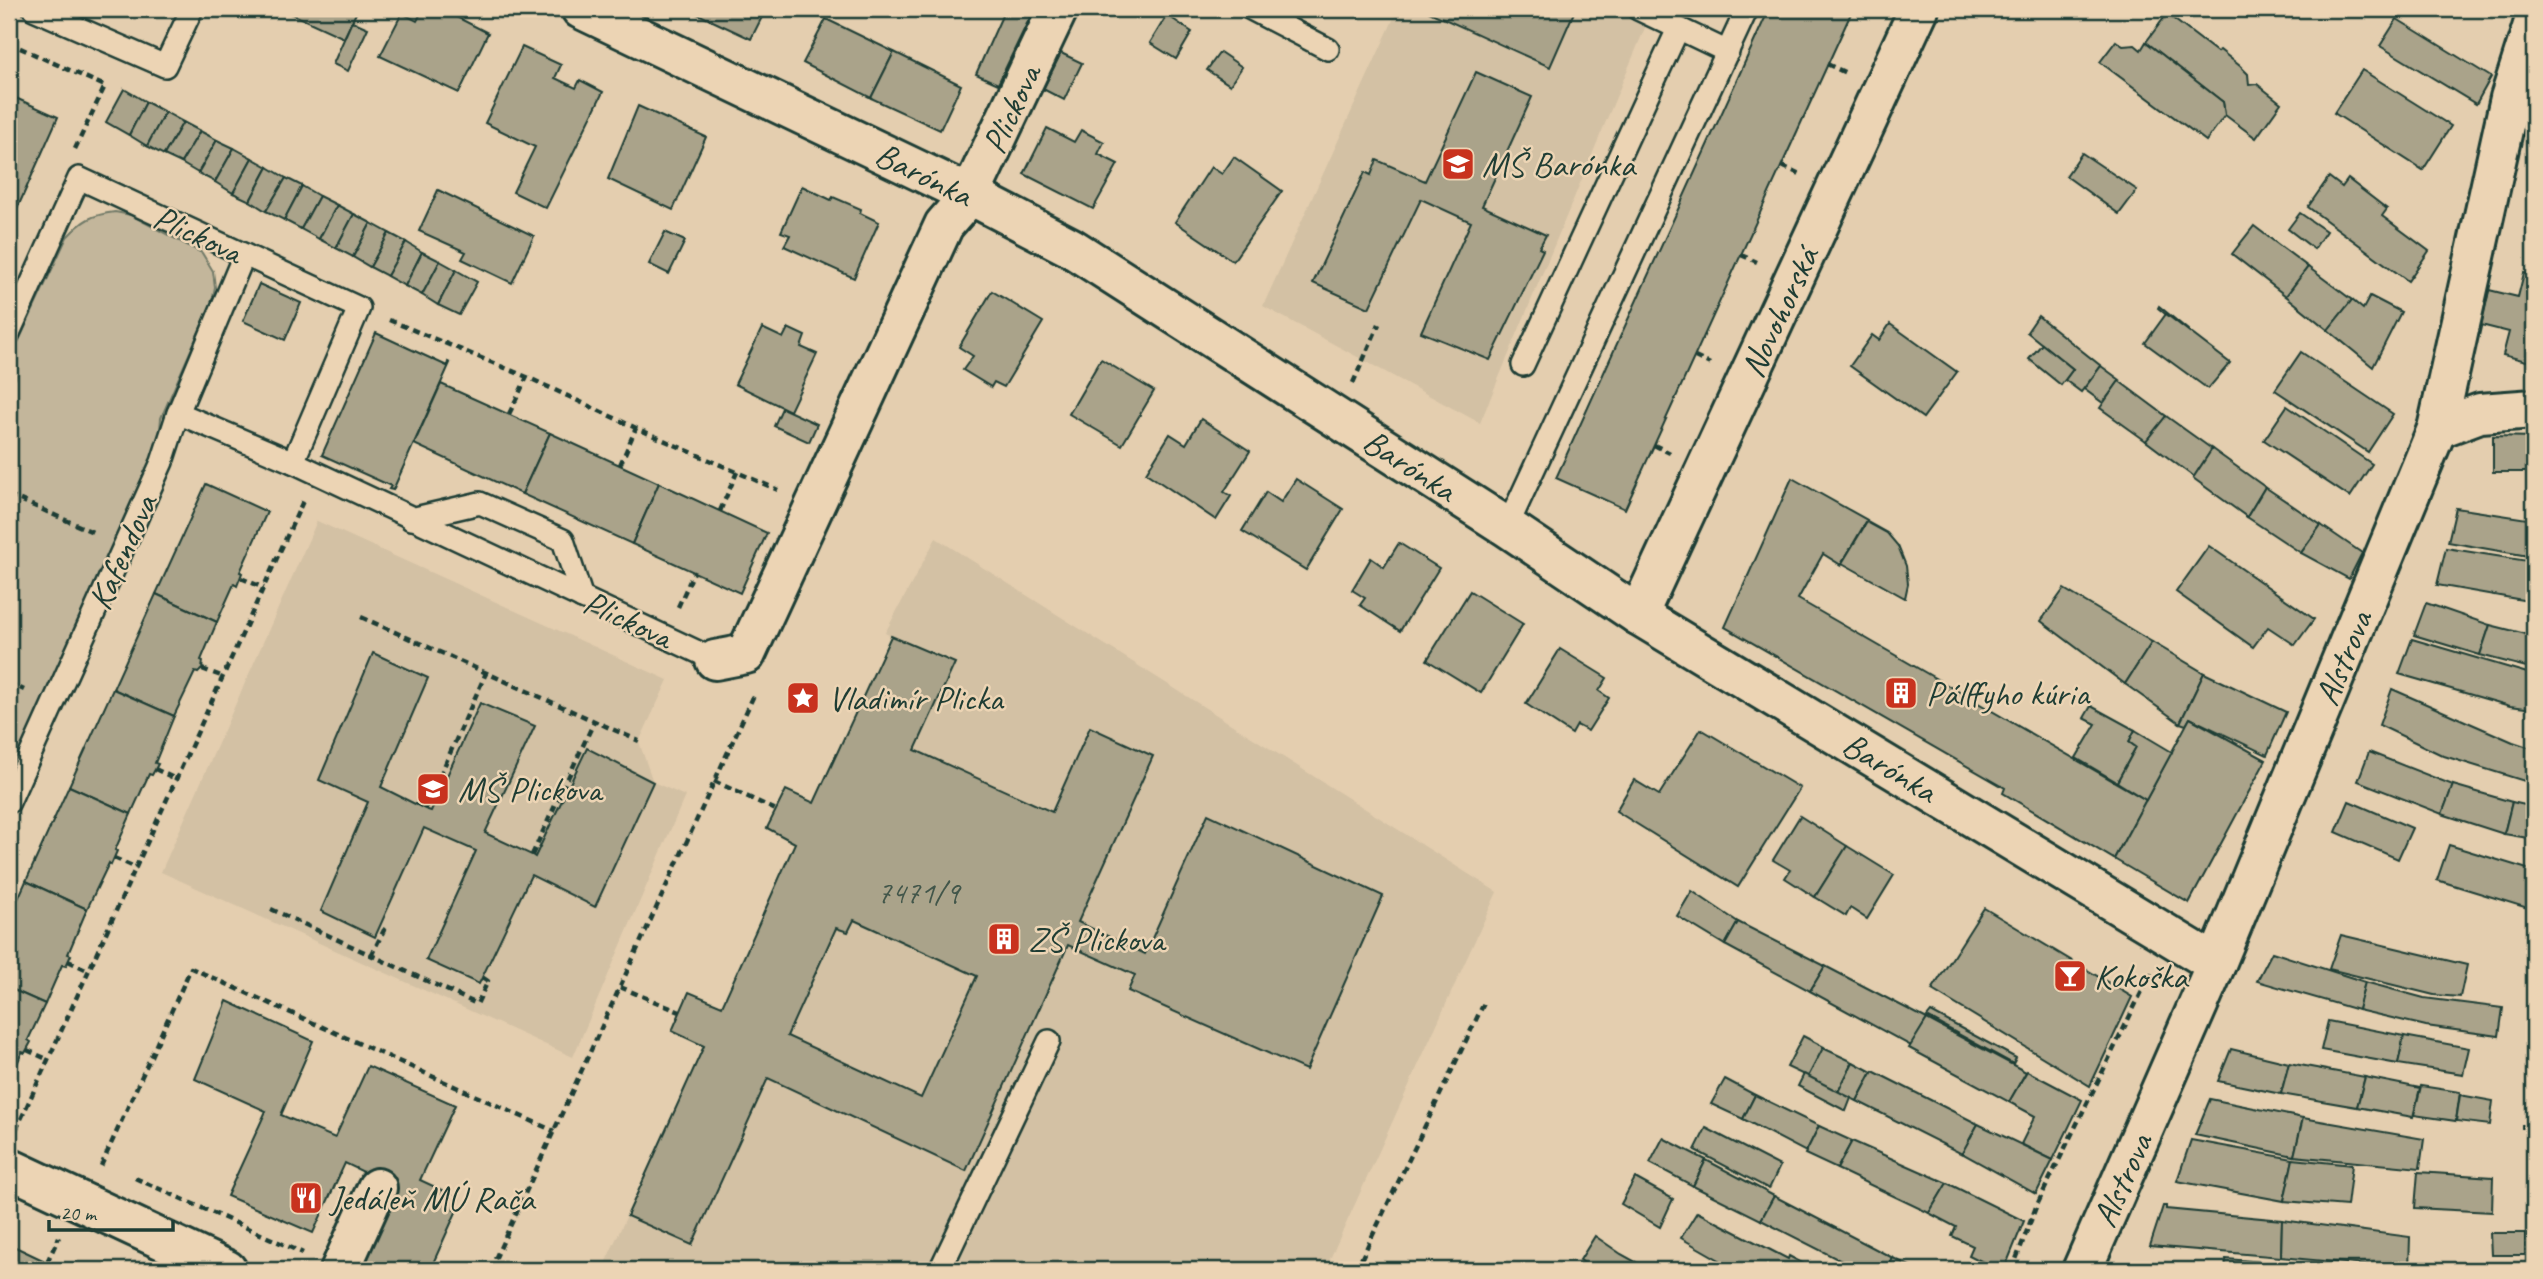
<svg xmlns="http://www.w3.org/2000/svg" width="2543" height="1279" viewBox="0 0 2543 1279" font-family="Caveat,sans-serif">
<rect width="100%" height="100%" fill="#e4ceaf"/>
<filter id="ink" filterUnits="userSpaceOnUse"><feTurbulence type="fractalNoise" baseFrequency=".0143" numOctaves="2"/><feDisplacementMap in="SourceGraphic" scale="14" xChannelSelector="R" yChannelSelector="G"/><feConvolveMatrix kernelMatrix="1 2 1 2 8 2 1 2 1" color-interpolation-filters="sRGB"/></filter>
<g filter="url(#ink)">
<!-- built -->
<g fill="#d3c1a4">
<polygon points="1398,9 1615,9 1647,23 1480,423 1263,306"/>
<polygon points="317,521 668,680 639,742 653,782 685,796 573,1057 161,872"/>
<polygon points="936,538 1497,892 1325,1270 602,1270 891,636 885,633"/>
</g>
<!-- green -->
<path fill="#c3b69b" stroke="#717a68" stroke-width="2" d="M115,212L131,215L202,253L213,271L215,287L212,302L161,418L159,442L151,461L9,776V394L17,375L9,371V362L67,237C83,220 91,215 115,212Z"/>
<!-- building -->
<g fill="#aaa38a" stroke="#1f3d34" stroke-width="2" fill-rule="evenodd">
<polygon points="287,9 358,9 344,38 285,11"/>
<polygon points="423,9 441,9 488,33 459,93 380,56 402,13 417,21"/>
<polygon points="687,9 766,9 751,39"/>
<polygon points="1005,9 1034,9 998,84 976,74"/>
<polygon points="1430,9 1574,9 1575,10 1550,67 1429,12"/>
<polygon points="1769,9 1853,9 1625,509 1556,478"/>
<polygon points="2167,14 2217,52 2220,50 2240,66 2248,74 2249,85 2257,84 2281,103 2256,138 2225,115 2223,102 2146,42"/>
<polygon points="1167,15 1192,32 1176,59 1150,43"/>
<polygon points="826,19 894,52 871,98 803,63"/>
<polygon points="2397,19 2491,77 2476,104 2380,46"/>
<polygon points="352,21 368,28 348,71 333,64"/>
<polygon points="2116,41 2123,46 2135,45 2141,50 2146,42 2223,102 2225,115 2206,141 2100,62"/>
<polygon points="522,47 561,65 555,78 576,88 580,80 603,92 546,208 513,192 535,147 485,123"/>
<polygon points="894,52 961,85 940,130 871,98"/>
<polygon points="1220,52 1242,67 1230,85 1207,70"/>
<polygon points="1061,53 1082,63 1064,100 1043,89"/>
<polygon points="2362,70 2451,126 2423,170 2334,113"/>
<polygon points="1476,72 1532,97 1482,206 1546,235 1539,248 1543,250 1490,360 1421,332 1471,222 1421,199 1369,308 1313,283 1365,172 1371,175 1377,160 1425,181"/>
<polygon points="124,89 146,102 129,135 106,122"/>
<polygon points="9,95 58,117 9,227"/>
<polygon points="146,102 165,112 147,146 129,135"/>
<polygon points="638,106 706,137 673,210 608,179"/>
<polygon points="165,112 183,122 164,155 147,146"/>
<polygon points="183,122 200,131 181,163 164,155"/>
<polygon points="1047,128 1074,142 1081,130 1104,142 1098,154 1118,164 1093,209 1024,174"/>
<polygon points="200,131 217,140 198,173 181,163"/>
<polygon points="217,140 234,148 215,182 198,173"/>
<polygon points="234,148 252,158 233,193 215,182"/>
<polygon points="2082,153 2137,190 2119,214 2066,176"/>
<polygon points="1234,157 1282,191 1233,261 1175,222 1211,167 1222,174"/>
<polygon points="252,158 268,167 250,201 233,193"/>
<polygon points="268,167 286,178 266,211 250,201"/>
<polygon points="2329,177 2342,187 2348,179 2387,209 2382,216 2429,251 2408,281 2308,207"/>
<polygon points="286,178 302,186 284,220 266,211"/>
<polygon points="302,186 319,196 301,229 284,220"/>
<polygon points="802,186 831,200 833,197 861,209 860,213 879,222 854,278 784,246 790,235 781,232"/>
<polygon points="438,190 534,236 512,283 462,259 466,252 419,231"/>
<polygon points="319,196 337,205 319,239 301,229"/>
<polygon points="337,205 354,214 336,248 319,239"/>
<polygon points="2300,213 2326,231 2314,249 2288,229"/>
<polygon points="354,214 371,223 353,257 336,248"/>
<polygon points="371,223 389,233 370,267 353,257"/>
<polygon points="2254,226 2308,267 2286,296 2232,254"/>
<polygon points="665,232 685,241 669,274 649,264"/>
<polygon points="389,233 406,242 387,276 370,267"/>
<polygon points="406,242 422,252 405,286 387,276"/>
<polygon points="422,252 440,261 422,295 405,286"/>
<polygon points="440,261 456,270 438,305 422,295"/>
<polygon points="2308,267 2352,300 2328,330 2286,296"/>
<polygon points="456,270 477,282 459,315 438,305"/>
<polygon points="2524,273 2534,275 2534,363 2503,355 2509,332 2481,325 2489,290 2518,297"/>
<polygon points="259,284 301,303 285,340 243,321"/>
<polygon points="992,291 1043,322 1004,387 994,382 991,387 963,370 973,356 959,347"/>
<polygon points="2370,296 2401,312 2373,367 2328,330 2352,300 2363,309"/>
<polygon points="2159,306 2188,330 2187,332 2158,308"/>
<polygon points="2166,314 2230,363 2208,389 2145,343"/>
<polygon points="2038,316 2101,366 2081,392 2065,380 2073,369 2027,332"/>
<polygon points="1890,324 1957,372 1923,418 1850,366 1872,335 1879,340"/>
<polygon points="762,328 783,338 788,328 805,336 801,347 817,354 790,411 735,384"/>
<polygon points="376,333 447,366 448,362 450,363 393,490 389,489 391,486 322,455"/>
<polygon points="2042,344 2073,369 2061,385 2029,359"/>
<polygon points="2301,352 2393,414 2368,452 2275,390"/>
<polygon points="1101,359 1154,391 1122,445 1069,414"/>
<polygon points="2101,366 2120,380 2103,403 2084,389"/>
<polygon points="2119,381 2166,416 2146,441 2100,408"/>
<polygon points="441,384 550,433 522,494 414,444"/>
<polygon points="2287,406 2372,464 2350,497 2264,440"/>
<polygon points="782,408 817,424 809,442 774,426"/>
<polygon points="2166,416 2212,449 2194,477 2146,441"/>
<polygon points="1201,419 1250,451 1224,492 1231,496 1216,520 1146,473 1170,434 1186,444"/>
<polygon points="550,433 659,483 632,544 522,494"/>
<polygon points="2493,436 2534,437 2534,472 2493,472"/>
<polygon points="2212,449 2265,487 2247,517 2193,478"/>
<polygon points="1792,478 1867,520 1841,565 1823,554 1798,599 2146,800 2114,859 2003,793 2005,788 1725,627"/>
<polygon points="1296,479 1343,509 1306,570 1242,531 1266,492 1281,502"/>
<polygon points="659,483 767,533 740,593 632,544"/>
<polygon points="206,484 267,512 240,572 242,573 237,586 234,584 217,622 156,594"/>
<polygon points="2265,487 2321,525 2301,553 2247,517"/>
<polygon points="2456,508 2534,520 2534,557 2448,542"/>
<polygon points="1867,522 1887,533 1898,546 1906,566 1908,584 1905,598 1842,563"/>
<polygon points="2321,525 2362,553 2349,579 2301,553"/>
<polygon points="1399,543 1439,568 1400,631 1360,605 1365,598 1352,590 1371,558 1384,567"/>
<polygon points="2209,546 2314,619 2295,645 2268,627 2253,647 2176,592"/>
<polygon points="2446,548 2534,562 2534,602 2437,585"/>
<polygon points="2064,589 2152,642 2125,684 2041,621"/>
<polygon points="1470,591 1523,624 1481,693 1427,660"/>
<polygon points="156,594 217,622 201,660 203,661 202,669 198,673 195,672 174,716 113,689"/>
<polygon points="2426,603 2490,625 2480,655 2414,635"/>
<polygon points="2490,625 2534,636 2534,669 2480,655"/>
<path d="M891,636L955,663L915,750L1052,812L1090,727L1153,756L1078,922L1145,954L1208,814L1383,896L1306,1070L1128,991L1135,975L1068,945L966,1171L768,1078L692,1245L627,1216L704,1046L672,1031L689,992L722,1006L795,843L767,828L786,790L814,803ZM854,920L977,976L921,1098L787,1036L836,928L848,932Z"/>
<polygon points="2412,639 2534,675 2534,709 2510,706 2399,674"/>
<polygon points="2152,642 2204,673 2180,723 2125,684"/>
<polygon points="1560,649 1607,678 1599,691 1609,698 1588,731 1577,725 1572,734 1526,704"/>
<polygon points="373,653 428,678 381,787 425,809 431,811 480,703 535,726 485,833 532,855 535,857 587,748 653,782 595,907 531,875 479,984 426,960 476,851 424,828 375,937 321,911 368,802 319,780"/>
<polygon points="2204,673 2286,712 2267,755 2190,718 2186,725 2180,723"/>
<polygon points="113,689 174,716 155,763 158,764 152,775 149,774 131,814 69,786"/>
<polygon points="2392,689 2513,742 2534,749 2534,784 2444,756 2379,725"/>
<polygon points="2091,706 2135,730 2129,742 2136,747 2117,782 2076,758 2096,724 2084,718"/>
<polygon points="2190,718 2266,760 2189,903 2114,859"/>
<polygon points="1701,729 1800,788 1738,887 1616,811 1634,780 1659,795"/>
<polygon points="2135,730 2172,752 2146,800 2117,782 2136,747 2129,742"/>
<polygon points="2369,752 2453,785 2442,814 2358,781"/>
<polygon points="2453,785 2512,802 2504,834 2442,814"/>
<polygon points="69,786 131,814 115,850 117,851 111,865 109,863 87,909 26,881"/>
<polygon points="2349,801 2412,828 2398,859 2336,832"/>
<polygon points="2512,802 2534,807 2534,839 2504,834"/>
<polygon points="1800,816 1847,846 1815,897 1785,878 1790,870 1773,860"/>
<polygon points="2449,845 2534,871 2534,910 2437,880"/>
<polygon points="1847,846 1894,875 1867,919 1850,908 1846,916 1815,897"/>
<polygon points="26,881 87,909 68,954 71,955 66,966 62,965 45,1004 9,988 9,919"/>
<polygon points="1692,891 1738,922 1725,945 1677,916"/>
<polygon points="1984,908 2132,997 2090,1086 1932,990"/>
<polygon points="1738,922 1825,966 1810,991 1725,945"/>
<polygon points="2341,935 2467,965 2460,997 2434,995 2329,969"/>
<polygon points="2272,952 2365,982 2358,1010 2257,981"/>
<polygon points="1825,966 1927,1019 1911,1046 1810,991"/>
<polygon points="2365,982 2424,998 2503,1008 2499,1036 2426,1026 2358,1010"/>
<polygon points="9,988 45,1004 28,1040 31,1042 25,1053 22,1052 9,1083"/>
<polygon points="227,1001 313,1041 281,1115 335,1138 368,1066 455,1105 420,1180 459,1198 454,1210 457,1210 430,1270 360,1270 397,1188 345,1163 313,1233 227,1196 266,1111 195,1079"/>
<polygon points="1931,1012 2016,1058 2013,1064 1927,1017"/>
<polygon points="1927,1019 2026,1072 2009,1102 1909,1048"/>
<polygon points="2328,1021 2404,1036 2398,1064 2321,1050"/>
<polygon points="1803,1036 1824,1047 1808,1077 1787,1067"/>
<polygon points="2404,1036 2469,1048 2463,1074 2398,1064"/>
<polygon points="1823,1048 1853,1062 1838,1092 1808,1077"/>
<polygon points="2231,1049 2289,1063 2281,1094 2218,1081"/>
<polygon points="1853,1062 1872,1072 1857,1101 1838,1092"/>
<polygon points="2289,1063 2365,1077 2357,1107 2281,1094"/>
<polygon points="1873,1071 1978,1124 1962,1154 1857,1101"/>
<polygon points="2027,1071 2082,1100 2053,1160 2021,1144 2035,1116 2009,1102"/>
<polygon points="1804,1074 1851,1098 1846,1111 1798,1086"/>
<polygon points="2365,1077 2420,1088 2413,1117 2357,1107"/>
<polygon points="1725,1079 1755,1095 1743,1119 1711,1104"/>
<polygon points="2421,1086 2460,1092 2456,1121 2414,1115"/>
<polygon points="1755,1095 1819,1126 1806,1152 1743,1119"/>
<polygon points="2460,1095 2493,1101 2490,1125 2456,1121"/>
<polygon points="2210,1099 2303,1118 2294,1156 2195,1135"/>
<polygon points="2528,1117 2534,1117 2534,1128 2522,1128 2522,1125 2526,1125"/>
<polygon points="2303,1118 2424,1139 2420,1168 2294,1156"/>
<polygon points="1978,1124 2053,1160 2036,1194 1962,1153"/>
<polygon points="1819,1126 1852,1141 1837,1169 1805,1154"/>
<polygon points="1706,1128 1780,1166 1769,1189 1695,1150"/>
<polygon points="1663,1138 1706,1160 1693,1186 1650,1163"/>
<polygon points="2191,1140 2293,1159 2284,1201 2177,1181"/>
<polygon points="1852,1141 1947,1183 1929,1213 1837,1169"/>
<polygon points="2293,1159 2352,1165 2347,1206 2284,1201"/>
<polygon points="1706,1160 1774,1196 1761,1220 1693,1186"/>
<polygon points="2418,1172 2493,1177 2492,1212 2415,1208"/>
<polygon points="1635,1178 1673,1199 1660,1227 1621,1204"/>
<polygon points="1947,1183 2024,1221 2004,1270 1999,1270 1969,1255 1973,1246 1952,1236 1956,1227 1929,1213"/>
<polygon points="1774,1196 1893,1258 1887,1270 1859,1270 1761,1220"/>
<polygon points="2163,1206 2166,1206 2166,1209 2282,1220 2281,1257 2150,1246"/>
<polygon points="1697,1212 1788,1259 1789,1256 1815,1270 1737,1270 1681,1238"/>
<polygon points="2282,1220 2410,1237 2409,1269 2281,1257"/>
<polygon points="2490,1233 2525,1233 2525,1255 2491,1255"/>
<polygon points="1595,1236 1621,1254 1650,1270 1595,1270 1580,1260"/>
<polygon points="9,1244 47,1262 66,1270 9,1270"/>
<polygon points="1893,1258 1918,1270 1887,1270"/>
<polygon points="2226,1259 2326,1267 2325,1270 2225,1270"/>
</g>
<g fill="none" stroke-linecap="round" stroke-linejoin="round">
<defs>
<g id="lane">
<polyline points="34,9 165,66 192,9"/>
<polyline points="1251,9 1328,49"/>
<polyline points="1638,9 1728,52"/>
<polyline points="9,333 79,178 359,308 293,462"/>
<polyline points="1523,365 1678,29"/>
<polyline points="178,413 293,462 715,660"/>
<polyline points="411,519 480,503 563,540 582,598"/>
<polyline points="1507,527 1747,9"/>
<polyline points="9,802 162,462 178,413 244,255"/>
<polyline points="940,1270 1049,1041"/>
</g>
<g id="street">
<polyline points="581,9 970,195 1070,247 1507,527 1638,615 2216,964"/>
<polyline points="2437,429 2480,413 2534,409"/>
<polyline points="1638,615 1919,9"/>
<polyline points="715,660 746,654 944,225 970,195 1058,9"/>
<polyline points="9,1168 227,1270"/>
<polyline points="340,1270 377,1188"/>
<polyline points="2082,1270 2216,964 2437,429 2510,98 2534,22"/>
</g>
</defs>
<!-- lane casing -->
<use href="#lane" stroke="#1f3d34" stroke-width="26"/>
<!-- street casing -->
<use href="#street" stroke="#1f3d34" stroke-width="44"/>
<!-- path -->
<g stroke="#1f3d34" stroke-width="4.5" stroke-dasharray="7 5" stroke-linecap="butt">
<polyline points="9,43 105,86 75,149"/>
<polyline points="1827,64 1846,73"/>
<polyline points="1782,166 1800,174"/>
<polyline points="1741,255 1757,262"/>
<polyline points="389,320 527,377 636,428 778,490"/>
<polyline points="1695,357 1710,364"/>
<polyline points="1353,383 1379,324"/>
<polyline points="509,414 527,377"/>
<polyline points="1654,445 1670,453"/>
<polyline points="620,465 636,428"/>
<polyline points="9,495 95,533"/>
<polyline points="720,511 737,472"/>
<polyline points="241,578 264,588"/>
<polyline points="678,607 694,572"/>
<polyline points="361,617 639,741"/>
<polyline points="202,669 224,677"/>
<polyline points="9,683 24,690"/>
<polyline points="155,769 178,780"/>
<polyline points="714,781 776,810"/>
<polyline points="425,809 486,673"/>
<polyline points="532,855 594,722"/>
<polyline points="114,858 137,868"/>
<polyline points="271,909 477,1004 488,981 482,977"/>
<polyline points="371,956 384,930 381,928"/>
<polyline points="68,961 90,971"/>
<polyline points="620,987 680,1012"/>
<polyline points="27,1050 49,1060"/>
<polyline points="16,1130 303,501"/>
<polyline points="101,1166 191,968 554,1131"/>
<polyline points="135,1178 303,1253"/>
<polyline points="47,1262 59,1237"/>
<polyline points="490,1270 754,695"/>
<polyline points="1356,1270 1485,1001"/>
<polyline points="2012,1270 2036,1207 2151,973"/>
</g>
<!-- lane -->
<use href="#lane" stroke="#ecd4b4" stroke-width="21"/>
<!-- street -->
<use href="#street" stroke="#ecd4b4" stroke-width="38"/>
</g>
</g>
<!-- icons -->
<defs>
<symbol id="school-square" viewBox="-11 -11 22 22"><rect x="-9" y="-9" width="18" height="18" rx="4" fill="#c8321e" stroke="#ecd4b4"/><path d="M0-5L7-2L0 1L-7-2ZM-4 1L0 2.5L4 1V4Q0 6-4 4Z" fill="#fff"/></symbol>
<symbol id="building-square" viewBox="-11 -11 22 22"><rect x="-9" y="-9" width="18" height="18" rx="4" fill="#c8321e" stroke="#ecd4b4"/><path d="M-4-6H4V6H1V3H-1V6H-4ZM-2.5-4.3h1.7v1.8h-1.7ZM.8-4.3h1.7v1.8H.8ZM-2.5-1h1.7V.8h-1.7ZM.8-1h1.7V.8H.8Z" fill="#fff"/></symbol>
<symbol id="sight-square" viewBox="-11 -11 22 22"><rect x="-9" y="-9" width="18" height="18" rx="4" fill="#c8321e" stroke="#ecd4b4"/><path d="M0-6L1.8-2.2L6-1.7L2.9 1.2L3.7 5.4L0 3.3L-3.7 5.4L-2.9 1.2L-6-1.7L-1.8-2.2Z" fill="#fff"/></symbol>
<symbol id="bar-square" viewBox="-11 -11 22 22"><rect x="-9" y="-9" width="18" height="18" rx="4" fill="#c8321e" stroke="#ecd4b4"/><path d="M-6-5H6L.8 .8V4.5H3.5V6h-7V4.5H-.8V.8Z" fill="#fff"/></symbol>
<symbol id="restaurant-square" viewBox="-11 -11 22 22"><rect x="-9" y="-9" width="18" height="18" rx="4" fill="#c8321e" stroke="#ecd4b4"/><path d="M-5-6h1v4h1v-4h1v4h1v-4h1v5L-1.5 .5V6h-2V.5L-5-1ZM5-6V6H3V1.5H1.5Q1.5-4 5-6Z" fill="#fff"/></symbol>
</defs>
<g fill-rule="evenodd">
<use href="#school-square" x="1439" y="145" width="38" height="38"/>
<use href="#building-square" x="1882" y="674" width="38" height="38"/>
<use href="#sight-square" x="784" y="679" width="38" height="38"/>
<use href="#school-square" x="414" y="770" width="38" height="38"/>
<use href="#building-square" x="985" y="920" width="38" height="38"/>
<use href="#bar-square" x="2051" y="957" width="38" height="38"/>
<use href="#restaurant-square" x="287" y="1179" width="38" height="38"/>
</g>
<g text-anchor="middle" stroke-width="5" stroke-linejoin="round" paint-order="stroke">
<!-- number labels -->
<g font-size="32" fill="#42564a">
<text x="918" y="903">7471/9</text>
</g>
<!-- street labels -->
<g font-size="35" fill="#1f3d34" stroke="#ecd4b4">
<text transform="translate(1011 109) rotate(-65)" y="12">Plickova</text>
<text transform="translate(924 174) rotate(26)" y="12">Barónka</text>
<text transform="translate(198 234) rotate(25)" y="12">Plickova</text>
<text transform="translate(1779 312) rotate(-65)" y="12">Novohorská</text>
<text transform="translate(1410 465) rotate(33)" y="12">Barónka</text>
<text transform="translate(122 552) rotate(-66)" y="12">Kafendova</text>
<text transform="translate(628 619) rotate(25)" y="12">Plickova</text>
<text transform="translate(2343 658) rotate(-68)" y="12">Alstrova</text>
<text transform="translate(1890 767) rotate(31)" y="12">Barónka</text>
<text transform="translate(2122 1180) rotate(-66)" y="12">Alstrova</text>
</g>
<!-- poi labels -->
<g font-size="35" fill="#1f3d34" stroke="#ecd4b4" text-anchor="start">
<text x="1482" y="176">MŠ Barónka</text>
<text x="1926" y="705">Pálffyho kúria</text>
<text x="828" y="710">Vladimír Plicka</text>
<text x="458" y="801">MŠ Plickova</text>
<text x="1028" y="951">ZŠ Plickova</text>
<text x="2094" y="988">Kokoška</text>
<text x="330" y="1210">Jedáleň MÚ Rača</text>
</g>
</g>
<!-- margin -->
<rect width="2543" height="1279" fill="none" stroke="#ecd4b4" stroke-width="35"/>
<rect x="18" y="18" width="2508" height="1244" fill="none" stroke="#1f3d34" stroke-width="2.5" filter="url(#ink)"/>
<!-- scale -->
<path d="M49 1220v10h124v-10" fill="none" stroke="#1f3d34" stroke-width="3.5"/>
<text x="60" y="1220" font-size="21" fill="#1f3d34" stroke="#ecd4b4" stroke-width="5" paint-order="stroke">20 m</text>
</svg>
